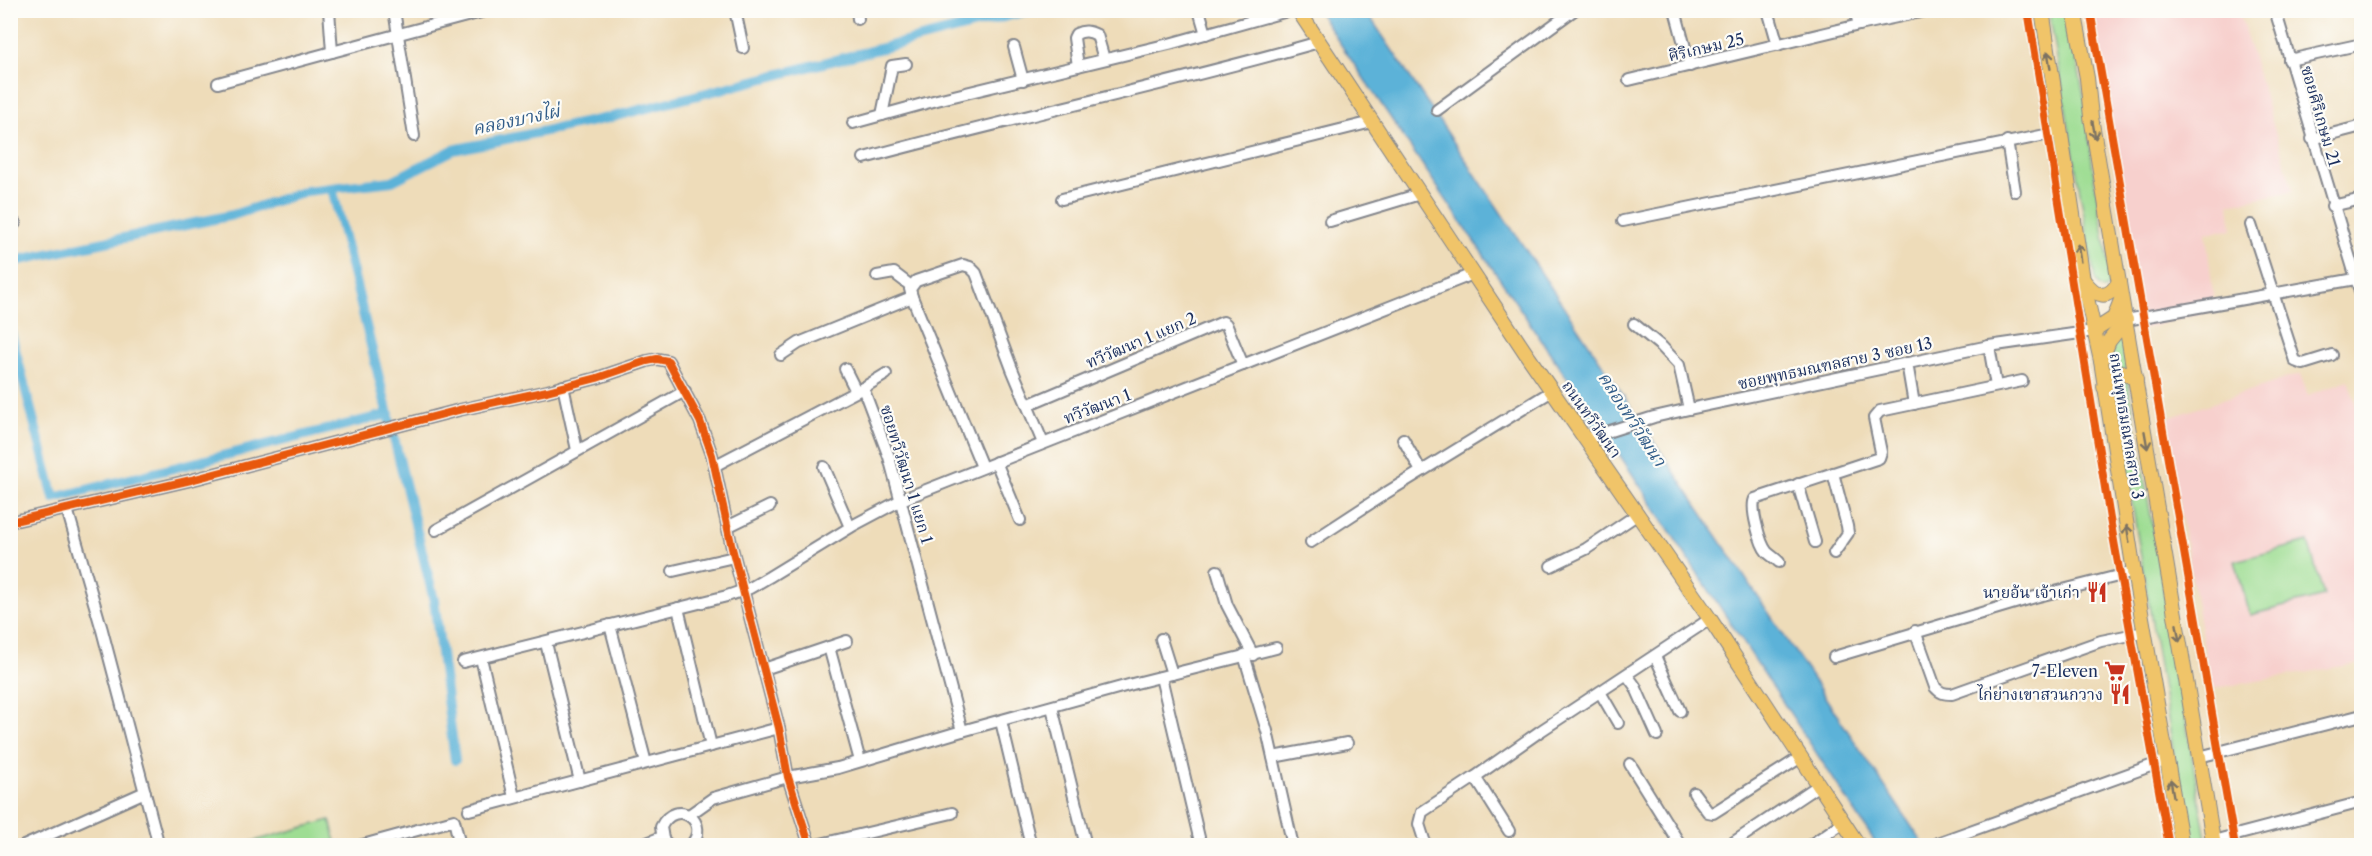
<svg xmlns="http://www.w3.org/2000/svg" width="2372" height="856" viewBox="0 0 2372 856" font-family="'Libre Caslon Text','Noto Serif Thai',serif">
<rect width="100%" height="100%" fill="#fdfcf7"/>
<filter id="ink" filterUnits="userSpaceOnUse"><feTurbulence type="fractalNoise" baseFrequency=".0167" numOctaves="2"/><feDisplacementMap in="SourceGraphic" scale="12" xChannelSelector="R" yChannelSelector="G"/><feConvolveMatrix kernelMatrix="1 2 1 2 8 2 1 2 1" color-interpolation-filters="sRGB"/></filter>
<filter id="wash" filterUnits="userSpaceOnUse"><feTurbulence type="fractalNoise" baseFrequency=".008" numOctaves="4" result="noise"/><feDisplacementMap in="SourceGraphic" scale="24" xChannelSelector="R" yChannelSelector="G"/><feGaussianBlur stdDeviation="1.35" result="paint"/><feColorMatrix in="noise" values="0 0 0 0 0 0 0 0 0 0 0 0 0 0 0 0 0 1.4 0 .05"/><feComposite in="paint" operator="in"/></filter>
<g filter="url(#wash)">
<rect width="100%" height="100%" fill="#eedcb9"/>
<!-- built -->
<g fill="#f7d0cd">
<polygon points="2089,11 2239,11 2293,191 2229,204 2232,229 2206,233 2215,311 2188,316 2141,330"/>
<polygon points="2300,374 2308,395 2348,380 2362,423 2361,663 2211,689 2165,419"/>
</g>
<!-- green -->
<g fill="#9edd93" stroke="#5c8678" stroke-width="1.5">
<polygon points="2049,11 2067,11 2085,102 2094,178 2112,282 2104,290 2099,286 2095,279"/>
<polygon points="2124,333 2131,370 2115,369 2111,347"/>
<polygon points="2117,378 2128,382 2207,845 2189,845 2112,383"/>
<polygon points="2308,542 2324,596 2250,615 2235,561"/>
<polygon points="330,820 337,845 240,845"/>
</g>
<!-- water -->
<polygon fill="#5cb2d8" stroke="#3c709b" stroke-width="1.5" points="1318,11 1366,11 1924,845 1877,845 1619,454 1611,453 1585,413 1586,406"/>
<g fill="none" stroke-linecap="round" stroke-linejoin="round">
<!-- canal -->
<g stroke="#5cb2d8" stroke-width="10">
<polyline points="332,188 434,600 455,760"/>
<polyline points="10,262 233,215 306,191 392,181 453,150 608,118 1031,10"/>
<polyline points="10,330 54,498 389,414"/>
</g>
</g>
</g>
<g filter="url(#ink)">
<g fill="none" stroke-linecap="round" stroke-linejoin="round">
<defs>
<g id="minor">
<polyline points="329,10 332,52 489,10"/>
<polyline points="394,10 414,136"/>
<polyline points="735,10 743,48"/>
<polyline points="857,10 858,19"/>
<polyline points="1199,10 1206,34"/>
<polyline points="1675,10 1690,66"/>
<polyline points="1768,10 1778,45"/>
<polyline points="1855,10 1859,25"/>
<polyline points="2275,10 2362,298"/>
<polyline points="1014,47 1023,80"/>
<polyline points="2289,60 2362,44"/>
<path d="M1078,66L1074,38L1076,34C1084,30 1089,31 1097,35L1104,59"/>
<polyline points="1629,80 1859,25 1930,10"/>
<polyline points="218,83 332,52"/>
<polyline points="1437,110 1574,10"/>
<polyline points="882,115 892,66 906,64"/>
<polyline points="853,123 937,100 1169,44 1291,10"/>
<polyline points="2312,139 2362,126"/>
<polyline points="2007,141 2015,191"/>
<path d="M864,158C1015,117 1168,85 1319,42"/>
<polyline points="1062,199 1372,122"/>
<polyline points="2332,206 2362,199"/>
<polyline points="1330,221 1420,194"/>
<polyline points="1623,221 2060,132"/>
<polyline points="10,224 15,223"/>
<polyline points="2251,225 2295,361 2303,364 2332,355"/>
<polyline points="877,276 894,273 911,286"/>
<polyline points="912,297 982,467"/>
<polyline points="2126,320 2361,278"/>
<polyline points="1634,324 1662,347 1679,365 1689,409"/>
<polyline points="1989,346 1996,386"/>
<polyline points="781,355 799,343 912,297 910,289 916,281 963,265 970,267 976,273 1012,369 1043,443"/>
<polyline points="1907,363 1914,404"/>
<polyline points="845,369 856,391"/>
<polyline points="563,386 577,450"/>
<polyline points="863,388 886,374"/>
<polyline points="1027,405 1223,322 1226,324 1243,365"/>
<polyline points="1403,439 1421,471"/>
<polyline points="1585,439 1654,417 1689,409 1989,346 2094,331"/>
<polyline points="996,462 1020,520"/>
<polyline points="714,466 863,388 889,457 962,731 1136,683 1276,648"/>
<polyline points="824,467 850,527"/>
<polyline points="1833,473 1847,526 1848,533 1834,553"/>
<polyline points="1798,484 1815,542"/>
<polyline points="67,509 102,630 159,846"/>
<polyline points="10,522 191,480 459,410 547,391 597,378 647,361 657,359 668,361 700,421 712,455 732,548 779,728 788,777 810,846"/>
<polyline points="727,527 770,506"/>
<polyline points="436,530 685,391"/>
<polyline points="1311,542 1386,493 1552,391"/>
<path d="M1779,562C1775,558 1770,555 1767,552C1760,544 1750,507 1755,499L1879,458L1881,452L1874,418L1880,411L2022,381"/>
<polyline points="1551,566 1586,549 1638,514"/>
<polyline points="673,571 734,557"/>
<polyline points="1217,571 1227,605 1253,655"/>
<polyline points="610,625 646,763"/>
<path d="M1915,631L1935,687C1940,693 1944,694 1952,694L2101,641L2145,632"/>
<polyline points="1161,639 1172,674"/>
<polyline points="546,643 580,781"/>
<polyline points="829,647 860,761"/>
<polyline points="1244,655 1267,731 1293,846"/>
<polyline points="1655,656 1680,711"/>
<polyline points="1834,657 2035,597 2134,572"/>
<polyline points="481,658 514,797"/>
<polyline points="463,662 727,596 750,588 769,577 854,525 901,500 1473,274"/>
<polyline points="764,669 847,641"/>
<polyline points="1627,675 1635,686 1657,735"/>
<polyline points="1161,677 1201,846"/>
<polyline points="1600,692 1618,723"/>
<polyline points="1052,707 1086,846"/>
<polyline points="1001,721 1031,846"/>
<polyline points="711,746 779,728"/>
<polyline points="1273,757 1347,743"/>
<polyline points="2199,757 2362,715"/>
<polyline points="1630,764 1681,846"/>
<polyline points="1475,777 1539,732 1710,619"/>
<polyline points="1694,793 1708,812 1713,813 1801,757"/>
<polyline points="469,810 711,746 678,608"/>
<polyline points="689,815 713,798 788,777 838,768 962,731"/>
<polyline points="2213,841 2362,802"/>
<polyline points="1937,843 2167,760"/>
<polyline points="24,846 145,792"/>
<polyline points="359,846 454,820 460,846"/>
<polyline points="639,846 662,837"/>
<path d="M669,846L663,839L661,827C676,796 713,823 690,846"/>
<polyline points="812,846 952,813"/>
<polyline points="1426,846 1419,824 1422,812 1475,777 1509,831"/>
<polyline points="1728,846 1819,785"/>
<polyline points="1809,846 1844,822"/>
</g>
<g id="major">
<polyline points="1298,10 1527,355 1710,619 1859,846"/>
<polyline points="2042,10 2083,280 2101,361 2134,572 2182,846"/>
<polyline points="2074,10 2087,78 2091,117 2214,846"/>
<path d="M2084,281C2097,297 2107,301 2119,282"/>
<polyline points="2094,331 2114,318 2121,300"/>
<polyline points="2101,361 2109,341 2126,320"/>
<path d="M2104,387C2111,368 2121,368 2136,380"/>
</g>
</defs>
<!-- minor casing -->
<use href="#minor" stroke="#84868c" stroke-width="14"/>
<!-- major casing -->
<use href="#major" stroke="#84868c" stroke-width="16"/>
<!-- minor -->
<use href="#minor" stroke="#fff" stroke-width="10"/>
<!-- major -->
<use href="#major" stroke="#f0c469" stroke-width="14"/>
<defs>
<g id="cycleway">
<polyline points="2028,10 2110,519 2169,846"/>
<polyline points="2090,10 2235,846"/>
<polyline points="10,522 191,480 459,410 547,391 597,378 647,361 657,359 668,361 700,421 712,455 732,548 779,728 788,777 810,846"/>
</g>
</defs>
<!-- cycleway casing -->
<use href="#cycleway" stroke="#fdfcf7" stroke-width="11"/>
<!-- cycleway -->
<use href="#cycleway" stroke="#e8590c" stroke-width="8"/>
</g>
<!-- one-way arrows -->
<defs><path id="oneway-shaft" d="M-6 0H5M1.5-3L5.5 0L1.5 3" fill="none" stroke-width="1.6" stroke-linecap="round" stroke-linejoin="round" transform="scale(1.5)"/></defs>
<g stroke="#7b7263">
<use href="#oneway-shaft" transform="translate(2049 60) rotate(-99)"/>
<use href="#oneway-shaft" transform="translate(2094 130) rotate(80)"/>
<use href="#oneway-shaft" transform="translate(2079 253) rotate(-99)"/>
<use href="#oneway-shaft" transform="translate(2146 440) rotate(80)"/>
<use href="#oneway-shaft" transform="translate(2128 534) rotate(-99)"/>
<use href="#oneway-shaft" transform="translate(2178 633) rotate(80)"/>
<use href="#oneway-shaft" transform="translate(2172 788) rotate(-100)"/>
</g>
</g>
<!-- icons -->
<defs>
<symbol id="restaurant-bare" viewBox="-9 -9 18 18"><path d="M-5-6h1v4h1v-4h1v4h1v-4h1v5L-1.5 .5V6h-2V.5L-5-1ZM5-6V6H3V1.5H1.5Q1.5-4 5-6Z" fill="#c8321e" stroke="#fdfcf7" stroke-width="2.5" paint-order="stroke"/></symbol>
<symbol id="supermarket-bare" viewBox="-9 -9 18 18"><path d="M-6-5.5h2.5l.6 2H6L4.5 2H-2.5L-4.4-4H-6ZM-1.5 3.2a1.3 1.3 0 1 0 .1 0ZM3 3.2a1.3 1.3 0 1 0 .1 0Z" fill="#c8321e" stroke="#fdfcf7" stroke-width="2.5" paint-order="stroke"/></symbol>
</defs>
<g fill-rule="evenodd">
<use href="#restaurant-bare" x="2082" y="577" width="30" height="30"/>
<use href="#supermarket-bare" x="2100" y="656" width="30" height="30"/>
<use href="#restaurant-bare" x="2105" y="679" width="30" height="30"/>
</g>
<g text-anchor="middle" stroke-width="4.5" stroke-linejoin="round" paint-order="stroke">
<!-- street labels -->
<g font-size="16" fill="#1b2f5e" stroke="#fdfcf7">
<text transform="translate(1706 47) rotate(-13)" y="6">ศิริเกษม 25</text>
<text transform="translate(2321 116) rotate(74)" y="6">ซอยศิริเกษม 21</text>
<text transform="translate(1141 340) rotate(-23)" y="6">ทวีวัฒนา 1 แยก 2</text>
<text transform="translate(1835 363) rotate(-12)" y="6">ซอยพุทธมณฑลสาย 3 ซอย 13</text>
<text transform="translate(1097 406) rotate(-21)" y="6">ทวีวัฒนา 1</text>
<text transform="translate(1592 419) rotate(55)" y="6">ถนนทวีวัฒนา</text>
<text transform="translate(2127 426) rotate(81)" y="6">ถนนพุทธมณฑลสาย 3</text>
<text transform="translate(907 474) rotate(73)" y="6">ซอยทวีวัฒนา 1 แยก 1</text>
</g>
<!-- poi labels -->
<g font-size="16" fill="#1b2f5e" stroke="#fdfcf7" text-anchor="end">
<text x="2080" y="598">นายอ้น เจ้าเก่า</text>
<text x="2098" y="677">7-Eleven</text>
<text x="2103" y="700">ไก่ย่างเขาสวนกวาง</text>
</g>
<!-- water labels -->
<g font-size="18" font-style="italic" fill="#325d89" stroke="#fdfcf7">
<text transform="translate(516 120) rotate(-12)" y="6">คลองบางไผ่</text>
<text transform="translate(1632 419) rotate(57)" y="6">คลองทวีวัฒนา</text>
</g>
</g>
<!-- margin -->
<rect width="2372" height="856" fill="none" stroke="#fdfcf7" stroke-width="36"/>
</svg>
